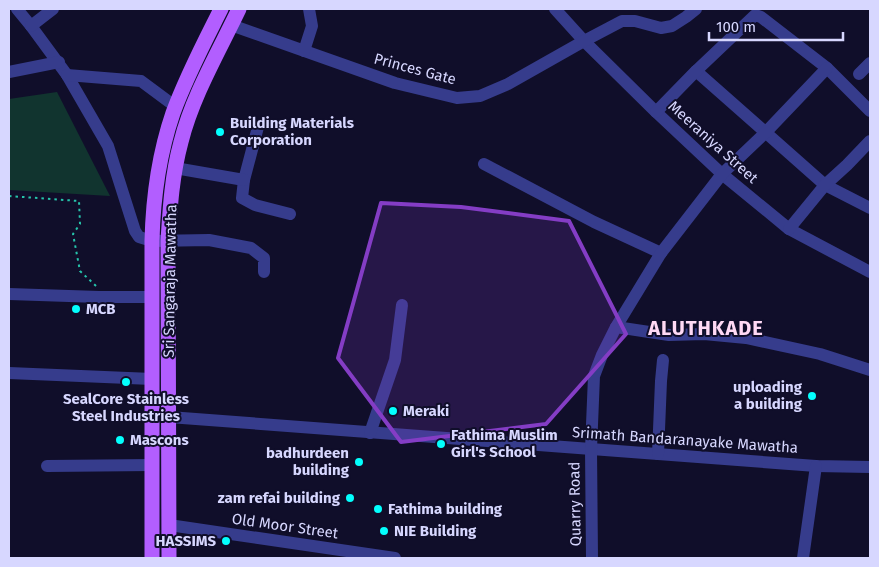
<svg xmlns="http://www.w3.org/2000/svg" width="879" height="567" viewBox="0 0 879 567" font-family="'Fira Sans',sans-serif">
<rect width="100%" height="100%" fill="#100e2a"/>
<!-- green -->
<polygon fill="#11342f" points="57,92 110,196 9,190 9,99"/>
<g fill="none" stroke-linecap="round" stroke-linejoin="round">
<!-- path -->
<polyline stroke="#26c3aa" stroke-width="2" stroke-dasharray="2.5 4" stroke-linecap="butt" points="9,196 79,201 80,224 73,234 80,271 96,286"/>
<!-- minor -->
<g stroke="#363c8c" stroke-width="12">
<polyline points="17,9 31,26 67,75 108,146 135,231 139,237 152,241 209,240 251,248 264,258 264,272"/>
<polyline points="555,9 584,41 656,112 722,174 789,229 870,272"/>
<polyline points="231,25 395,83 457,98 480,96 508,84 584,41 622,21 635,21 661,28 672,26 686,17 696,9"/>
<polyline points="31,26 53,9"/>
<polyline points="304,51 312,26 309,9"/>
<polyline points="696,71 825,185 870,208"/>
<polyline points="9,72 59,62"/>
<polyline points="859,74 870,63"/>
<polyline points="67,75 141,81 176,107"/>
<polyline points="656,112 696,71 755,15 761,17 827,68 870,111"/>
<polyline points="258,127 244,180 242,198 255,205 290,214"/>
<polyline points="484,164 594,222 661,253"/>
<polyline points="175,168 244,180"/>
<polyline points="789,229 825,185 847,165 870,141"/>
<polyline points="9,294 99,297 152,297"/>
<polyline points="616,327 669,335 704,334 746,338 820,354 870,370"/>
<polyline points="9,373 152,379"/>
<polyline points="169,417 816,466 870,467"/>
<polyline points="370,433 395,360 402,305"/>
<polyline points="658,454 661,381 663,360"/>
<polyline points="47,466 152,465"/>
<polyline points="169,525 395,558"/>
<polyline points="592,558 591,449 594,376 602,355 616,327 661,253 722,174 765,133 827,68"/>
<polyline points="803,558 816,466"/>
</g>
<!-- major -->
<g stroke="#b25eff" stroke-width="15">
<path d="M152,558V241C153,198 159,154 173,113C186,77 204,43 221,9"/>
<path d="M169,558L168,241C170,208 172,175 181,142C192,97 219,51 239,9"/>
</g>
</g>
<!-- marked area -->
<path fill="#843dc5" fill-opacity="0.2" stroke="#843dc5" stroke-width="4" stroke-linejoin="round" d="M381,203L461,207L569,221L626,334L546,424L401,442L338,358Z"/>
<!-- markers -->
<g fill="#03fffe" stroke="#100e2a" stroke-width="2">
<circle cx="220" cy="132" r="5"/>
<circle cx="76" cy="309" r="5"/>
<circle cx="126" cy="382" r="5"/>
<circle cx="812" cy="396" r="5"/>
<circle cx="393" cy="411" r="5"/>
<circle cx="120" cy="440" r="5"/>
<circle cx="441" cy="444" r="5"/>
<circle cx="359" cy="462" r="5"/>
<circle cx="350" cy="498" r="5"/>
<circle cx="378" cy="509" r="5"/>
<circle cx="384" cy="531" r="5"/>
<circle cx="226" cy="541" r="5"/>
</g>
<g text-anchor="middle" stroke-width="4" stroke-linejoin="round" paint-order="stroke">
<!-- street labels -->
<g font-size="15" fill="#d7d7ff" stroke="#100e2a">
<text transform="translate(415 69) rotate(15)" y="5">Princes Gate</text>
<text transform="translate(713 142) rotate(42)" y="5">Meeraniya Street</text>
<text transform="translate(170 281) rotate(-89)" y="5">Sri Sangaraja Mawatha</text>
<text transform="translate(685 440) rotate(4)" y="5">Srimath Bandaranayake Mawatha</text>
<text transform="translate(575 504) rotate(-91)" y="5">Quarry Road</text>
<text transform="translate(285 526) rotate(8)" y="5">Old Moor Street</text>
</g>
<!-- poi labels -->
<g font-size="15" font-weight="bold" fill="#d7d7ff" stroke="#100e2a" text-anchor="start">
<text x="230" y="128">Building Materials<tspan x="230" dy="17">Corporation</tspan></text>
<text x="86" y="314">MCB</text>
<text x="802" y="392" text-anchor="end">uploading<tspan x="802" dy="17">a building</tspan></text>
<text x="126" y="404" text-anchor="middle">SealCore Stainless<tspan x="126" dy="17">Steel Industries</tspan></text>
<text x="403" y="416">Meraki</text>
<text x="451" y="440">Fathima Muslim<tspan x="451" dy="17">Girl's School</tspan></text>
<text x="130" y="445">Mascons</text>
<text x="349" y="458" text-anchor="end">badhurdeen<tspan x="349" dy="17">building</tspan></text>
<text x="340" y="503" text-anchor="end">zam refai building</text>
<text x="388" y="514">Fathima building</text>
<text x="394" y="536">NIE Building</text>
<text x="216" y="546" text-anchor="end">HASSIMS</text>
</g>
<!-- district labels -->
<g font-size="20" font-weight="bold" letter-spacing="1" fill="#ffd9f5" stroke="#100e2a">
<text x="706" y="335">ALUTHKADE</text>
</g>
</g>
<!-- border -->
<rect width="879" height="567" fill="none" stroke="#d7d7ff" stroke-width="20"/>
<!-- scale -->
<path d="M709 32v8h134v-8" fill="none" stroke="#d7d7ff" stroke-width="2.5"/>
<text x="716" y="32" font-size="15" fill="#d7d7ff" stroke="#100e2a" stroke-width="4" paint-order="stroke">100 m</text>
</svg>
